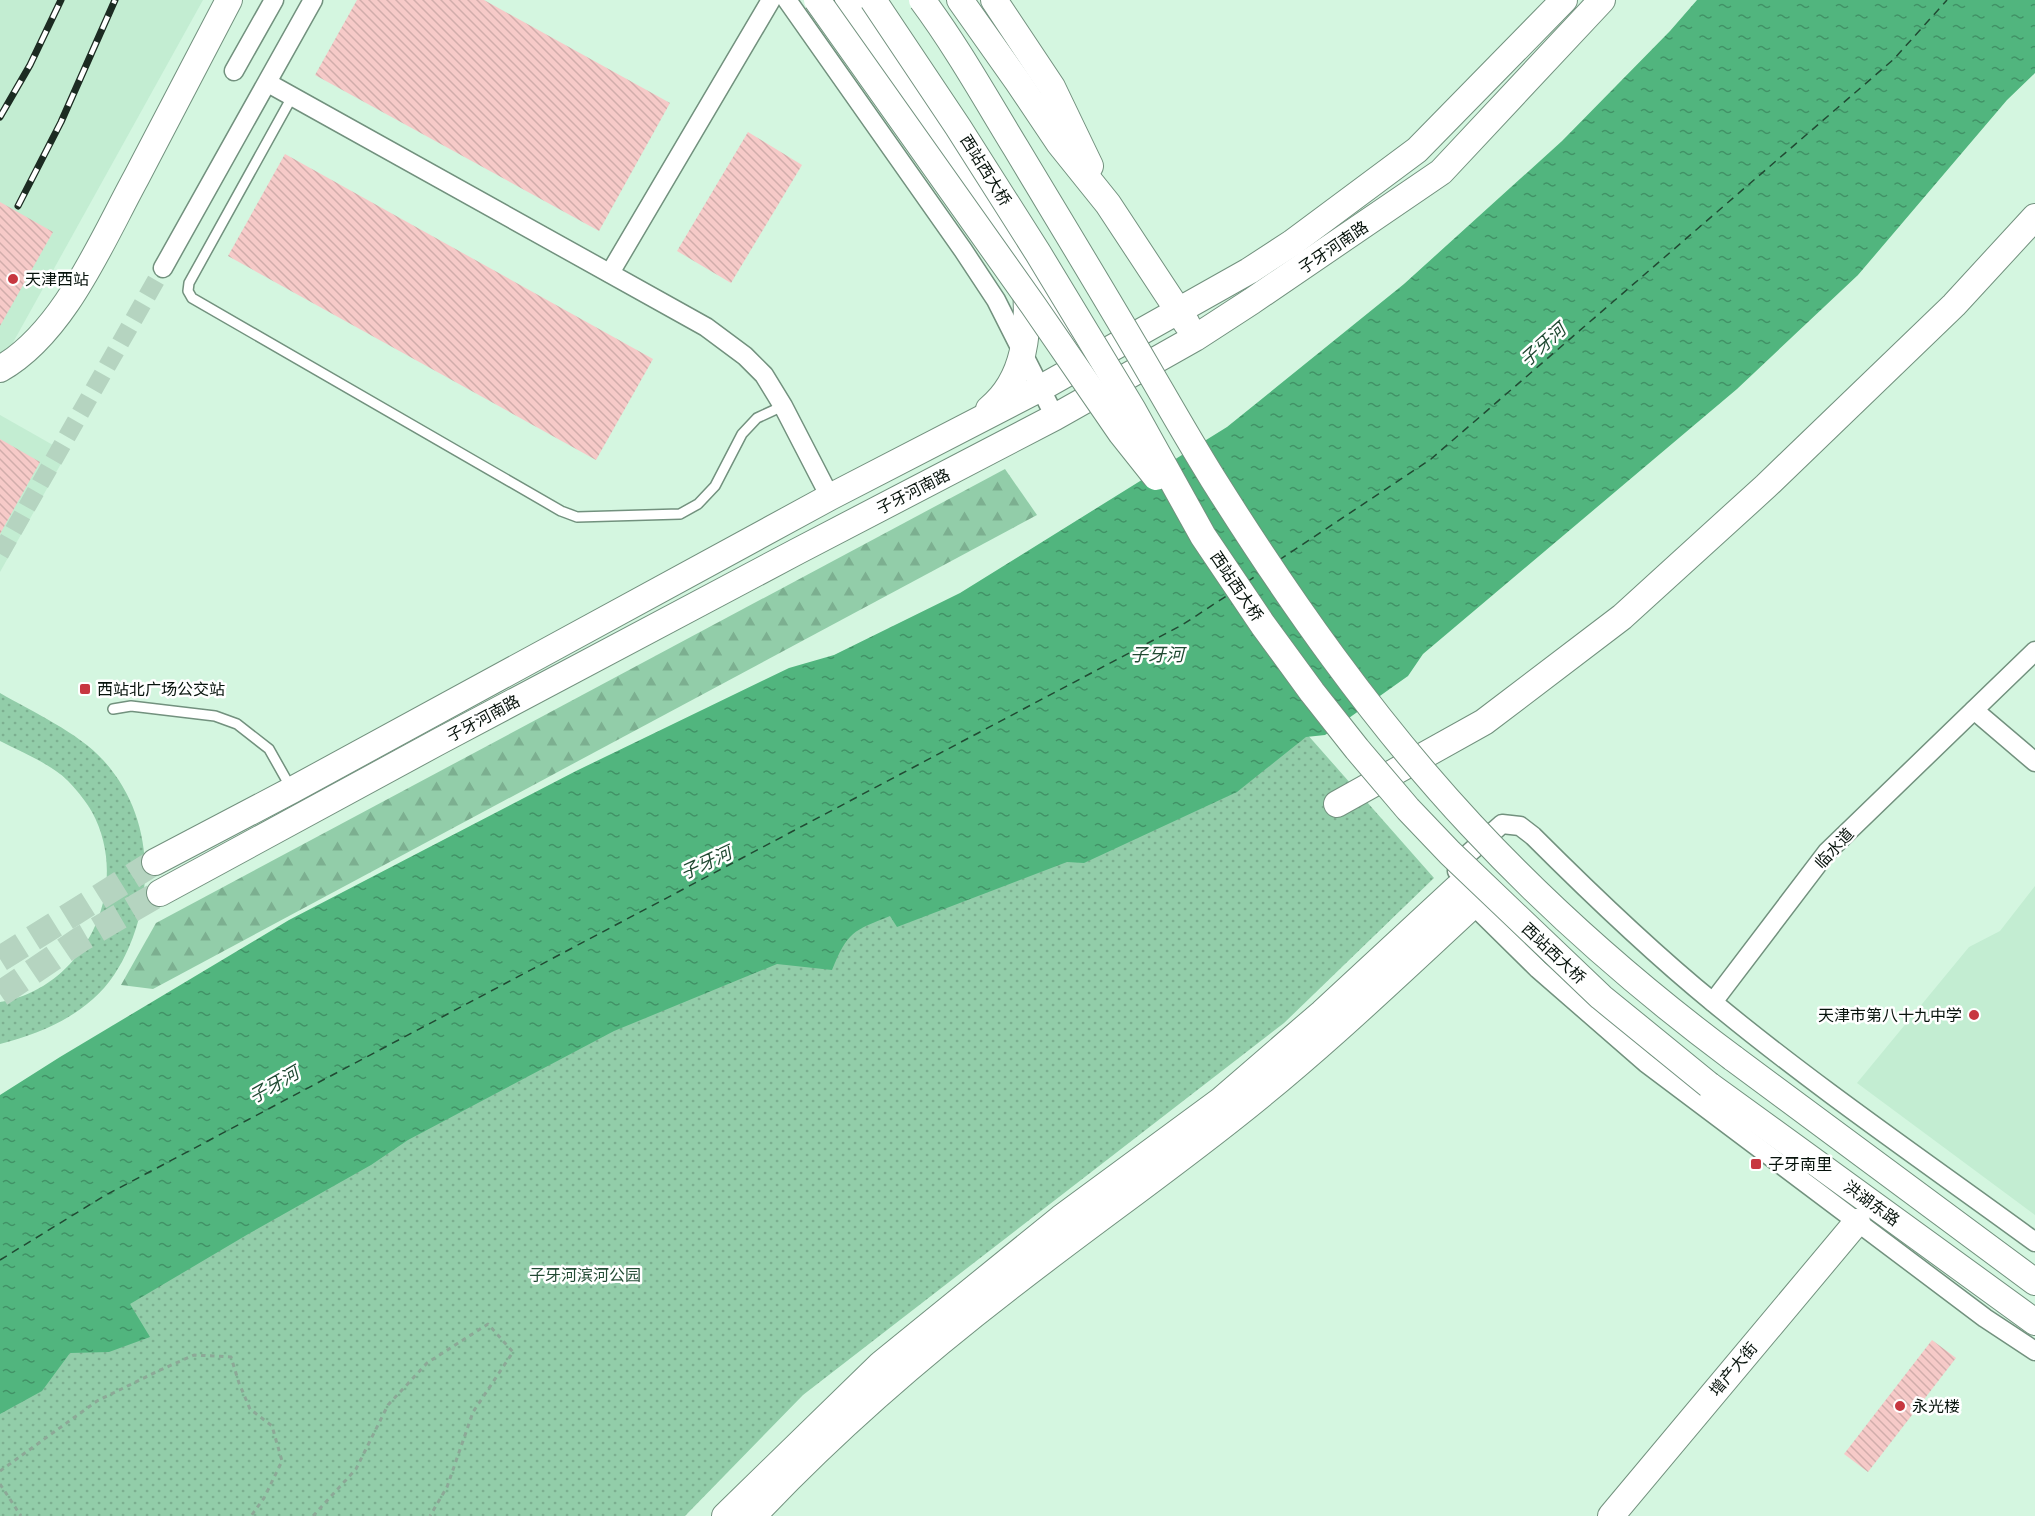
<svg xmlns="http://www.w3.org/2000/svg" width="2035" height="1516" viewBox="0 0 2035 1516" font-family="'PT Sans','Noto Sans SC',sans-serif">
<defs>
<pattern id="forest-firs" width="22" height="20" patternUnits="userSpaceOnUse" patternTransform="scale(1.5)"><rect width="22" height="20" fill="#92cda9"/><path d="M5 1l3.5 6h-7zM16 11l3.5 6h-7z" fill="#7caf90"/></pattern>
<pattern id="park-dots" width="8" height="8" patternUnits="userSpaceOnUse" patternTransform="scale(1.5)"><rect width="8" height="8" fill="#92cda9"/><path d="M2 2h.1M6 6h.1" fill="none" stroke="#7caf90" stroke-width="1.8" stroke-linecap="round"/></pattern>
<pattern id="water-ripples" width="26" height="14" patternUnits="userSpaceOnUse" patternTransform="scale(1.5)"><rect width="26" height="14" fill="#51b57e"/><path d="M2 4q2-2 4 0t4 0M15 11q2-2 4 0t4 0" fill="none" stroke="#419266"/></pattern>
<pattern id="building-back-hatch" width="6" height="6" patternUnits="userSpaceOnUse" patternTransform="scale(1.5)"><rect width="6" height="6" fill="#f6cac8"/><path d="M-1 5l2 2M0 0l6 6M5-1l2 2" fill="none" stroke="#d1adab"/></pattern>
</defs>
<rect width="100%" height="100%" fill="#d4f6e0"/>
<!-- built -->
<g fill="#c3edd2">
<polygon points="0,0 203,0 0,366"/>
<polygon points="0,415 67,453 0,572"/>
<polygon points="2035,886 2035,1215 1857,1083 1969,947 2000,931"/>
</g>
<!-- forest -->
<polygon fill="url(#forest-firs)" points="1005,469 1037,515 153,989 121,985 156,923"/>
<!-- park -->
<g fill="url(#park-dots)">
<path d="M0,693C31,711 79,733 103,760C150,811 156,885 129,947C121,966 109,985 93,999C66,1023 34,1035 0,1044V1002C85,988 133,887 92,812C87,802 69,780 60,774C45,762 18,750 0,741Z"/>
<polygon points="1276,699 1434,878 1284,1023 803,1395 685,1516 0,1516 0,1357 259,1166"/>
</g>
<!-- water -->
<path fill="url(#water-ripples)" d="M1697,0H2035V73L2007,100L1858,275L1737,389L1423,654L1408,676L1325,735L1306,737L1237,792L1084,863L1067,862L897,927L890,916C853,931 848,931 832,970L777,964L614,1031L408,1140L371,1165L250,1233L130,1304L150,1337L109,1352L70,1353L42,1391L0,1414V1095L60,1057L289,920L576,771L789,668L834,655L960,593L1227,427L1404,284L1562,141L1670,31Z"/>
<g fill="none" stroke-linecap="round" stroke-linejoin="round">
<!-- ferry -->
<g stroke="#214a33" stroke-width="1.5" stroke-dasharray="8 6" stroke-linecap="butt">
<polyline points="1279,560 1431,459 1894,59 1947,0"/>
<polyline points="1247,582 1260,573"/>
<polyline points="0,1260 104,1196 1182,625 1228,595"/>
</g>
</g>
<!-- building -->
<g fill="url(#building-back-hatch)">
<polygon points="357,0 484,0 670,103 599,231 315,75"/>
<polygon points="748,132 802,165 731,283 677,251"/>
<polygon points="285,154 653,359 596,460 228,256"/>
<polygon points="0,202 53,232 0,326"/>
<polygon points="0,439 40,462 0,534"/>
<polygon points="1932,1340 1956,1358 1868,1472 1844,1454"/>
</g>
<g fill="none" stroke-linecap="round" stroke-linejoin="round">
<!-- street-tunnel -->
<polyline stroke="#b5d4c0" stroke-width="18" stroke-dasharray="18 9" stroke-linecap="butt" points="0,554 163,268"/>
<!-- secondary-tunnel -->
<g stroke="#b5d4c0" stroke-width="26" stroke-dasharray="26 13" stroke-linecap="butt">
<polyline points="0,959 155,862"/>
<polyline points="0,994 81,939 160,893"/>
</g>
<defs>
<g id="lane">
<polyline points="292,97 189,283 188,291 192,298 561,511 577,517 680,514 698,504 715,486 742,434 757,418 783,406"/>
<polyline points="113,709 131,706 215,716 237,724 269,749 291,788"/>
</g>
<g id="street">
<polyline points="787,0 963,250 996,300 1055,417"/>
<polyline points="234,71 274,0"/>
<polyline points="268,83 706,327 745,356 764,375 783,406 830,497"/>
<polyline points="163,268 313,0"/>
<polyline points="610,273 771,0"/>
<polyline points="1974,710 2035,762"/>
<path d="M1457,871L1459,862L1502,824L1520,826L1533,836C1591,894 1650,951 1714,1003C1817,1088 1927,1163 2035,1242"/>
<polyline points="1466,898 1538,969 1646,1063 1985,1318 2035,1351"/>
<polyline points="1713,1002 1827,852 2035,651"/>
</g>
<g id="secondary">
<polyline points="848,0 1097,375"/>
<polyline points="960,0 1018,82 1059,143 1108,204 1187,324"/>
<polyline points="994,0 1052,87 1090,166"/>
<path d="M0,369C64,333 102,240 136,178C167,119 198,59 229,0"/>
<path d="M989,409C1026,379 1029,330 1026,286"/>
<polyline points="1337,804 1484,722 1622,617 1766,486 1954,305 2035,217"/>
<polyline points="155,862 292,790 830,497 1041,388 1249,271 1292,243 1417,150 1564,0"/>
<polyline points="160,893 438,742 796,552 1055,417 1195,338 1252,301 1441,172 1602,0"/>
<polyline points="1733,1058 2035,1282"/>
<polyline points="1709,1085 2035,1322"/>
<polyline points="725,1516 881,1364 1061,1218 1220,1101 1322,1013 1457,888"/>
<path d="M753,1516C832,1432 921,1355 1012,1285C1085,1228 1162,1174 1235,1116C1319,1050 1395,977 1473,905"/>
<polyline points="1611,1516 1857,1222"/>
</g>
</defs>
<!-- lane casing -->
<use href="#lane" stroke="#72917e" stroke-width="12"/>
<!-- street casing -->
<use href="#street" stroke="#72917e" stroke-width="21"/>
<!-- secondary casing -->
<use href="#secondary" stroke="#72917e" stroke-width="28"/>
<!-- path -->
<g stroke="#8da897" stroke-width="3" stroke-dasharray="4.5 4.5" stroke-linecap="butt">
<polyline points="0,1471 97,1401 158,1371 194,1355 231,1357 239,1383 250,1409 272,1426 282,1461 264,1498 251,1516"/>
<polyline points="0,1484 21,1516"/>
<polyline points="313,1516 356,1469 388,1405 427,1363 488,1324 513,1352 473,1412 447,1487 430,1516"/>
</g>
<!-- lane -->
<use href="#lane" stroke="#fff" stroke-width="9"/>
<!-- street -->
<use href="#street" stroke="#fff" stroke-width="18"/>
<!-- secondary -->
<use href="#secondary" stroke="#fff" stroke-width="26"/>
<defs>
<g id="rail">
<polyline points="0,117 30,65 61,0"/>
<polyline points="18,206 61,122 115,0"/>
</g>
</defs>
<!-- rail casing -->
<use href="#rail" stroke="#1c2b22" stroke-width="7"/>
<!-- rail -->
<use href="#rail" stroke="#fff" stroke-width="4.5" stroke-dasharray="14" stroke-linecap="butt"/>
<defs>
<g id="secondary-bridge">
<polyline points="817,0 1033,305 1121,433 1156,477"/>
<polyline points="873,0 958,127 1038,253 1133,410 1203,536 1263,625 1312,692 1357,749 1408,809 1450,853 1601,997 1709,1085"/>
<path d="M922,0C957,47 986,99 1016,148C1058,218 1100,287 1141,357C1165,398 1188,439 1213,479C1289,600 1373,720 1471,825C1551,911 1639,988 1733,1058"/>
</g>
</defs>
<!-- secondary-bridge casing -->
<use href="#secondary-bridge" stroke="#72917e" stroke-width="28" stroke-linecap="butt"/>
<!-- secondary-bridge -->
<use href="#secondary-bridge" stroke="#fff" stroke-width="26"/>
</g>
<!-- markers -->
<g fill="#c73740" stroke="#fff" stroke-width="2">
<circle cx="13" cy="279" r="6"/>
<rect x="79" y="683" width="12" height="12" rx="3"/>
<circle cx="1974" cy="1015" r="6"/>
<rect x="1750" y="1158" width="12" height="12" rx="3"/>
<circle cx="1900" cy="1406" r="6"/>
</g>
<g text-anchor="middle" stroke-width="5" stroke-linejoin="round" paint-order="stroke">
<!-- street labels -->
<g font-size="16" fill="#07130c" stroke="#fff">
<text transform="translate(986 170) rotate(58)" y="6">西站西大桥</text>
<text transform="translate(1333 247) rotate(-34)" y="6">子牙河南路</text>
<text transform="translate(913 491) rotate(-27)" y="6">子牙河南路</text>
<text transform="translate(1237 586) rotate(56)" y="6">西站西大桥</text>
<text transform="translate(483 718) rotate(-28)" y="6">子牙河南路</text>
<text transform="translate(1834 848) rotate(-47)" y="6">临水道</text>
<text transform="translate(1554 953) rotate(43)" y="6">西站西大桥</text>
<text transform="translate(1872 1203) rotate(36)" y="6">洪湖东路</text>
<text transform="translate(1733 1369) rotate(-50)" y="6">增产大街</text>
</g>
<!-- poi labels -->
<g font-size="16" fill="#07130c" stroke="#fff" text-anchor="start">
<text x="25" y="285">天津西站</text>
<text x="97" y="695">西站北广场公交站</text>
<text x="1962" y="1021" text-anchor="end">天津市第八十九中学</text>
<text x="1768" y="1170">子牙南里</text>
<text x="1912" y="1412">永光楼</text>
</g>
<!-- park labels -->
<g font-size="16" fill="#224b34" stroke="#fff">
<text x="585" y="1281">子牙河滨河公园</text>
</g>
<!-- water labels -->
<g font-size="18" font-style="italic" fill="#214a33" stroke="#fff">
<text transform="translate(1543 345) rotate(-42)" y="6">子牙河</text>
<text x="1157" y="661">子牙河</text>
<text transform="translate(706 863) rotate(-25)" y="6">子牙河</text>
<text transform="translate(274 1085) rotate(-30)" y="6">子牙河</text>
</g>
</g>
</svg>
